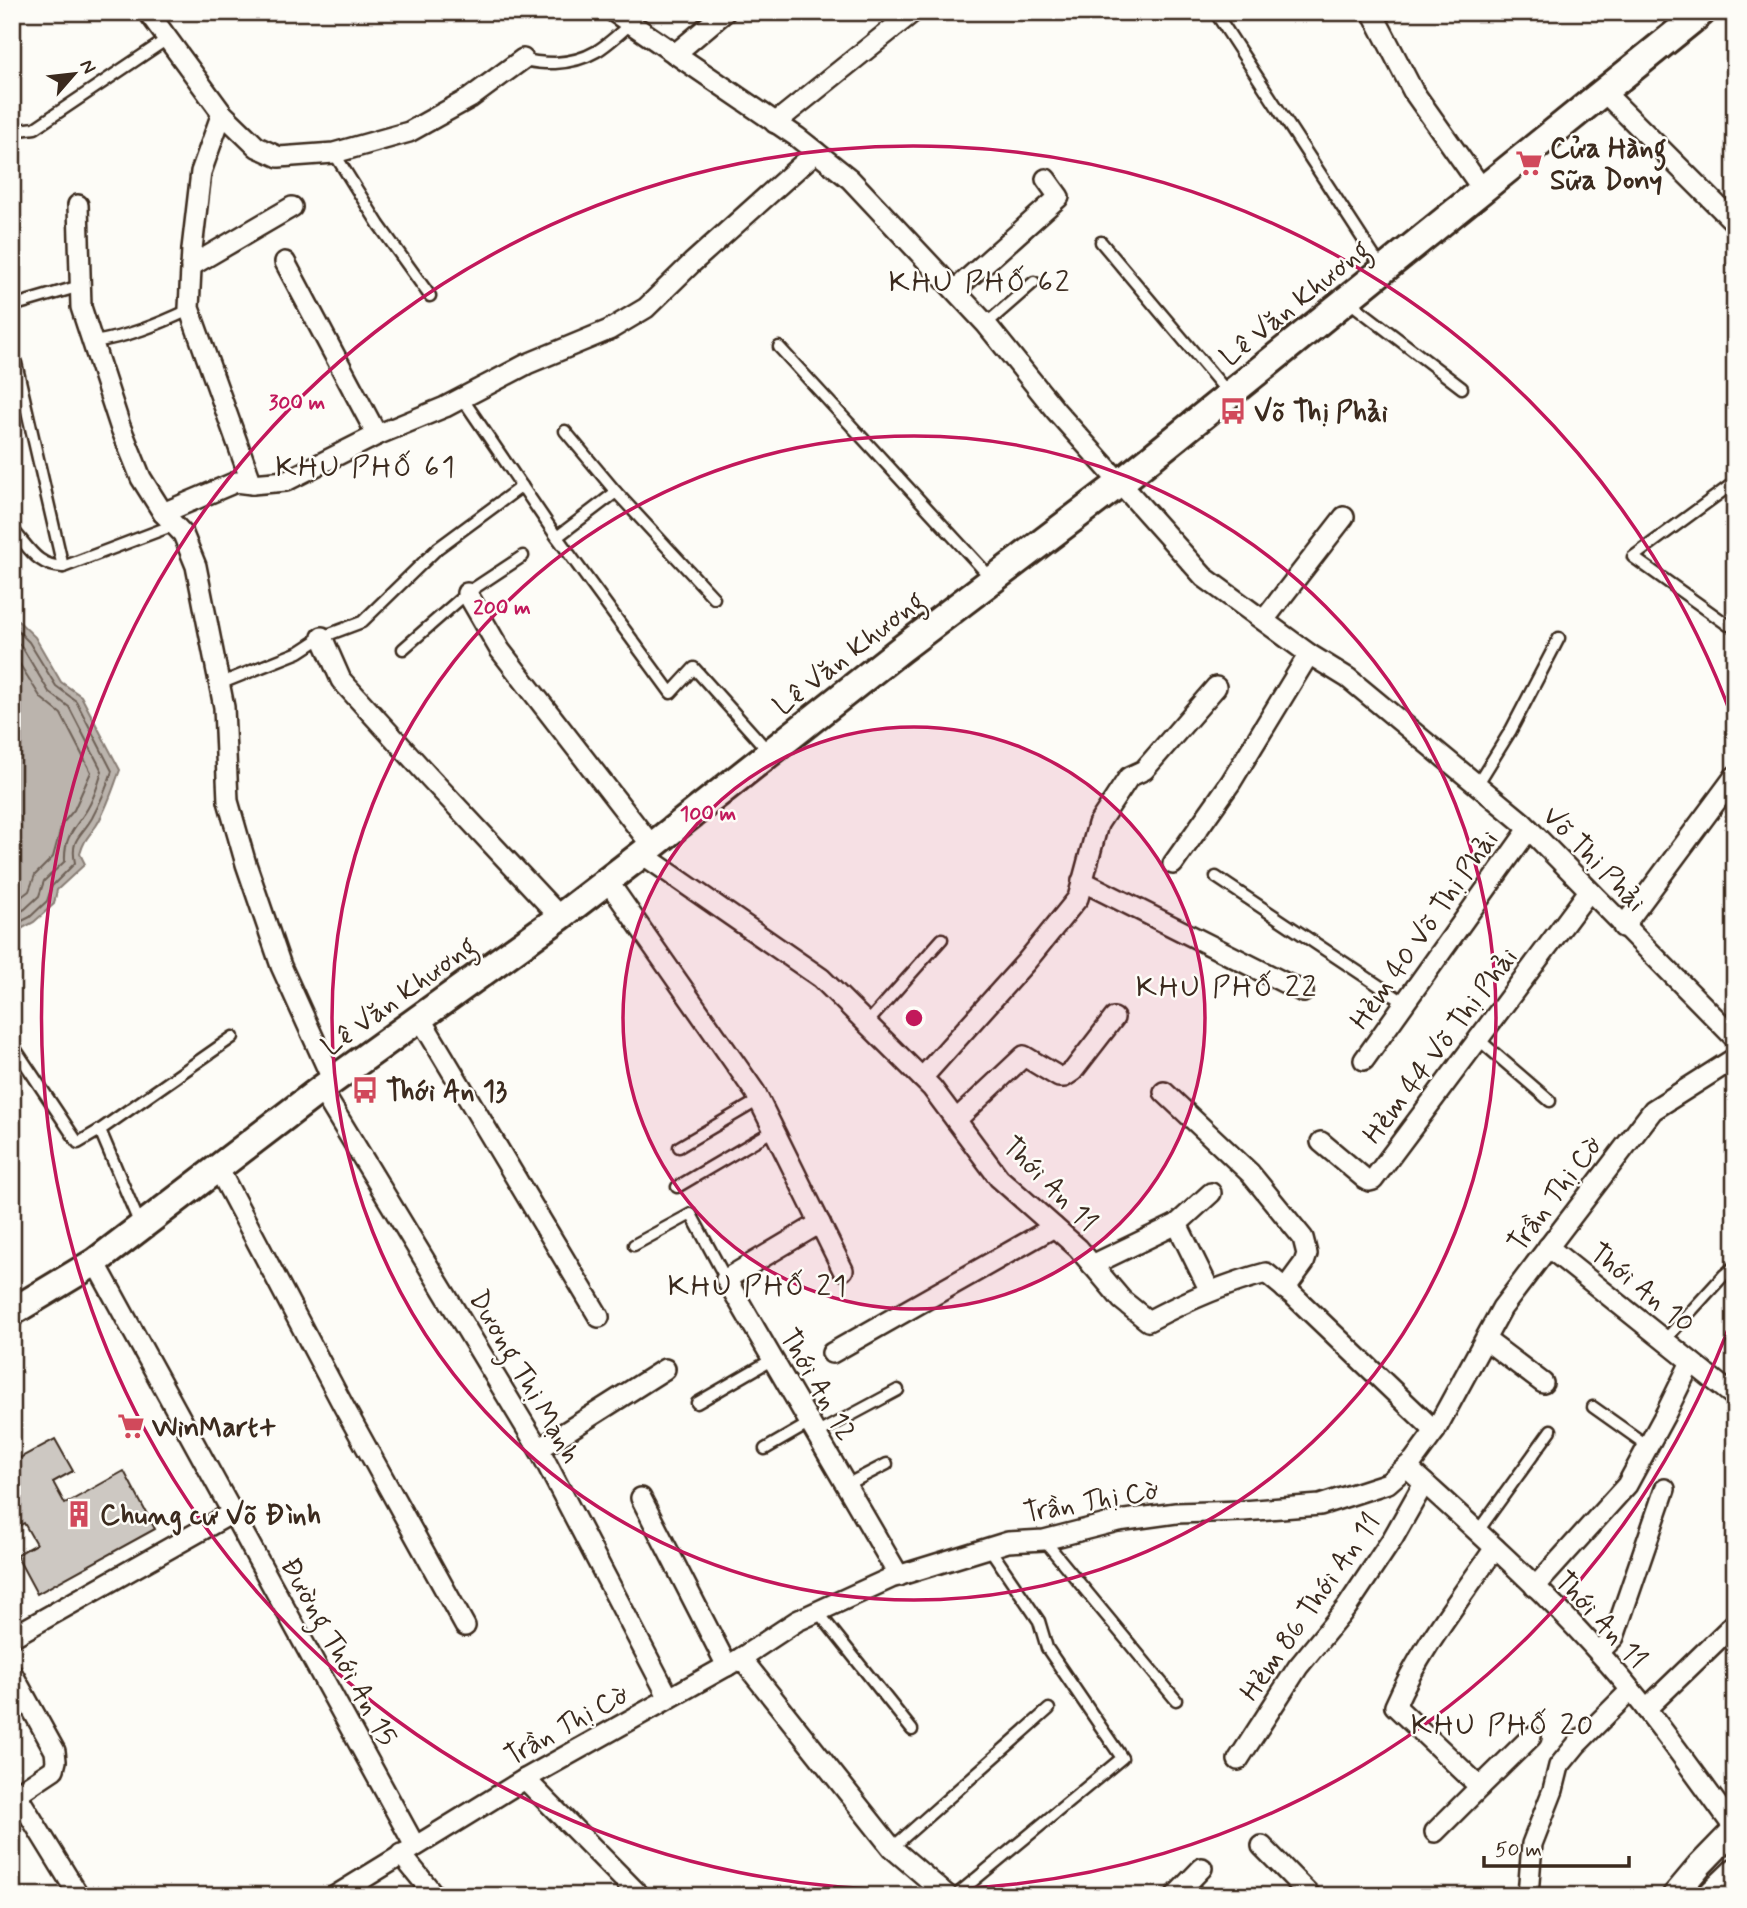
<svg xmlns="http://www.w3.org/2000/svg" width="1747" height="1908" viewBox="0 0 1747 1908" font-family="Mynerve,sans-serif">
<rect width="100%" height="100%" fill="#fdfcf7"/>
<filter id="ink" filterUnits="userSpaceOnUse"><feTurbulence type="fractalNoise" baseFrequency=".0143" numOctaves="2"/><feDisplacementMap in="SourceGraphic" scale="14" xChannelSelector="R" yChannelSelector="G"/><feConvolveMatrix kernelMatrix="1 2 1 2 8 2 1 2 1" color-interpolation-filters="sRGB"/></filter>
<g filter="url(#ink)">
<!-- water -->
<path fill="#bbb4ad" stroke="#887d74" stroke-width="2" d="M12,615L35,637L61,682L81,696L120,770C113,788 107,809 96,826C88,837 84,840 80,854L85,864L57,890L54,904L34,922L12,934Z"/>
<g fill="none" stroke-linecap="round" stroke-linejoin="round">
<!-- shore -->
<g stroke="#6e6157" stroke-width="2">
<path d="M12,625L29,642L56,686L76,701L112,771C107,787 100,803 92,818C81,837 70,838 75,863L52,886L47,901L30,917L12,926"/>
<path d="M12,637L22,647L49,692L69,707L102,771C98,786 92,804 82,817C71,832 64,841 65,861L44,881L39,896L25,909L12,916"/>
<polyline points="12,652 41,698 61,714 91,772 74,810 62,824 53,857 35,875 29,891 12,904"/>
</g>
</g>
<!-- building -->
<polygon fill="#cdc8c2" stroke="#3b2a1e" stroke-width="2" points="55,1439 73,1471 53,1482 65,1504 124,1471 155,1529 37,1594 16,1555 36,1544 24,1523 12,1530 12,1462"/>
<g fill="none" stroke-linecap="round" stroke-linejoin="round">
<defs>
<g id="service">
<polyline points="1215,12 1383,270"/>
<path d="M523,59C533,63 544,63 555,63C590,61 605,47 630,24"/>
<polyline points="12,131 35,128 167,39"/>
<polyline points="334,153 379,225 430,296"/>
<polyline points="1101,242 1229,394"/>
<polyline points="1347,300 1462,388"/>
<polyline points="12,306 80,286"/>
<polyline points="986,324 1034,282"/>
<path d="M93,342C127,337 157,325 189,310"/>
<polyline points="779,347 992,579"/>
<polyline points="16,363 63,567 174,525"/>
<polyline points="462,398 554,533 671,693 694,668 769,752"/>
<polyline points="565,431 616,492"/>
<path d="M12,529C29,547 36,566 63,567"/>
<polyline points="557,537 616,492 714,598"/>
<polyline points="1728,625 1633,557 1735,482"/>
<polyline points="403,649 467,593 523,556"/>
<polyline points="219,684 299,652 322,637 362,622 438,548 522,486"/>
<polyline points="1477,785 1511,730 1559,638"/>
<polyline points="1216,877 1405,1003"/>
<polyline points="868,1022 942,939"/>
<polyline points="1478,1039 1550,1101"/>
<polyline points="12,1044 78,1143 100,1130"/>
<polyline points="679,1147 759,1100"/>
<polyline points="677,1187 774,1130"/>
<polyline points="141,1227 100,1130 233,1037"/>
<polyline points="634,1245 691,1214 726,1279"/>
<polyline points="1664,1341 1724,1275 1735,1266"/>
<polyline points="697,1403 773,1359"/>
<polyline points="1593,1407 1648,1446"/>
<polyline points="816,1434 898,1390"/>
<polyline points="765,1449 810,1423"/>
<polyline points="846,1485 887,1464"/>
<polyline points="1478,1531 1551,1430"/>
<polyline points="1044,1540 1176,1700"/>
<polyline points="818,1612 912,1730"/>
<polyline points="892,1848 1049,1709"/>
<polyline points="955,1896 1122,1758 1047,1648 1039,1621 990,1549"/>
</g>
<g id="minor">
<polyline points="148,12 222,113 257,147 279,157 334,153 409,132 470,98 523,59"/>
<polyline points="614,12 797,137 850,179 986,324 1056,411 1204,577 1309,654 1348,678 1522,822 1735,1038"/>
<polyline points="1372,12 1413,91 1483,190"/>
<polyline points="675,54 725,12"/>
<polyline points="1604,92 1735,223"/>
<polyline points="222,113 201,172 192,249 189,308 252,484"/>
<polyline points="775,123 913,12"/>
<polyline points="78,205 81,307 120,426 141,478 163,513 183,534 196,566 224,707 228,801 246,864 281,966 333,1081"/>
<polyline points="285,262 377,435"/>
<polyline points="191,266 292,207"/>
<polyline points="955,290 1059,197 1046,179"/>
<polyline points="163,513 236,482 252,484 286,481 377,435 445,407 527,364 609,330 646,308 692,263 816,152"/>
<polyline points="467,593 500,650 652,846"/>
<polyline points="1264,620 1344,517"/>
<polyline points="322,637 341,680 430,778 560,917"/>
<path d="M642,854L821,978L932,1088L999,1178L1078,1248L1122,1300L1148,1321C1186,1301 1224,1284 1266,1273L1294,1296L1435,1431"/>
<polyline points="1173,864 1231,782 1309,654"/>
<polyline points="607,880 755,1092 843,1270"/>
<polyline points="1082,881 1303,992"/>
<polyline points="1623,927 1735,776"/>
<polyline points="420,1018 599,1317"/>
<polyline points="1364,1060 1529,829"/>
<polyline points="922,1078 1026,962 1078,898 1098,824 1129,777 1144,770 1216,687"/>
<polyline points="321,1089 539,1449 669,1698"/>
<polyline points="1164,1092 1250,1173 1303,1238 1307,1254 1304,1263 1285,1289"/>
<polyline points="956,1120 1024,1056 1059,1077 1064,1077 1073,1071 1114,1018"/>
<polyline points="1321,1142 1364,1178 1369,1181 1373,1180 1589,891"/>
<polyline points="218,1168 344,1407 465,1626"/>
<polyline points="820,1223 726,1279 899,1576"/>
<polyline points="1177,1224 1210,1291"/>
<polyline points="1548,1247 1735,1397"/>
<polyline points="95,1262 415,1846"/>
<polyline points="1092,1265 1177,1224 1211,1193"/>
<polyline points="1486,1340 1543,1383"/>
<polyline points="832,1353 1054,1227"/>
<polyline points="539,1449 665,1369"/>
<path d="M1407,1467C1469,1524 1534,1581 1591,1644C1644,1701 1689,1766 1735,1829"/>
<polyline points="641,1498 727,1666"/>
<polyline points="1535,1587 1627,1485 1666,1413 1691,1362"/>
<polyline points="12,1637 232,1513"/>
<polyline points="1599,1652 1614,1637 1665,1489"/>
<polyline points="741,1658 892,1848 948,1896"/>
<polyline points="12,1673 55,1751 56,1761 54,1769 12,1797"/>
<polyline points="1646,1709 1735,1623"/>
<polyline points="1238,1760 1298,1667 1347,1607 1393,1538 1424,1483"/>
<polyline points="525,1779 640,1896"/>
<polyline points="1480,1787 1531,1737"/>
<polyline points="17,1795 79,1896"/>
<path d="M1435,1832L1480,1787L1395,1706C1420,1649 1460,1599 1495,1548"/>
<polyline points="1262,1846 1311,1896"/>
<polyline points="401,1854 435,1896"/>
<polyline points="1528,1895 1532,1844 1553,1790 1559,1766 1577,1744 1630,1691"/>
<polyline points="335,1896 525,1779 741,1658 797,1621 891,1578 1008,1542 1044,1540 1118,1521 1176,1513 1243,1511 1320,1505 1388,1483 1413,1461 1435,1431 1502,1308 1653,1110 1735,1058"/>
<polyline points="1175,1896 1202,1868"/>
</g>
<g id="tertiary">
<polyline points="1674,1896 1700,1865 1735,1829"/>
<polyline points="1708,1896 1735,1870"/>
</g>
<polyline id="secondary" points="12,1312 95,1262 321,1089 560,917 642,854 900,650 1120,483 1702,12"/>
</defs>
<!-- service casing -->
<use href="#service" stroke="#3b2a1e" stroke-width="15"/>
<!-- minor casing -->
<use href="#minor" stroke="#3b2a1e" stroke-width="24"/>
<!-- tertiary casing -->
<use href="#tertiary" stroke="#3b2a1e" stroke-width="28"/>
<!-- secondary casing -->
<use href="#secondary" stroke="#3b2a1e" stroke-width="32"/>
<!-- service -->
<use href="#service" stroke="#fdfcf7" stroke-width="10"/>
<!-- minor -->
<use href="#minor" stroke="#fdfcf7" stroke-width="19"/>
<!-- tertiary -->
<use href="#tertiary" stroke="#fdfcf7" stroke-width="23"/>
<!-- secondary -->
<use href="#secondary" stroke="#fdfcf7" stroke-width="26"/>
</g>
</g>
<!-- distance rings -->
<circle cx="914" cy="1018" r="291" fill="#c2185b" fill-opacity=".12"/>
<g fill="none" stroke="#c2185b" stroke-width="3.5">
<circle cx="914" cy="1018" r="291"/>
<circle cx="914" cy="1018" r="582"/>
<path d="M1733 1316A872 872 0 1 1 1733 720"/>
</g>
<!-- icons -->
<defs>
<symbol id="supermarket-bare" viewBox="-9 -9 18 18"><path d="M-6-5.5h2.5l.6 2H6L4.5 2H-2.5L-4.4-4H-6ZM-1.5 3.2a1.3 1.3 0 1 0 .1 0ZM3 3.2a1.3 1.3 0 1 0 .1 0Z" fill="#d1495b" stroke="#fdfcf7" stroke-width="2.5" paint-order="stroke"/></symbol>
<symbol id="bus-bare" viewBox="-9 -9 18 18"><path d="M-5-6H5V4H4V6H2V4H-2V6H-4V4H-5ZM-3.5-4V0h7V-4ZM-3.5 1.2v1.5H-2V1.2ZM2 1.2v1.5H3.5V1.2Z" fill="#d1495b" stroke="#fdfcf7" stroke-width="2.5" paint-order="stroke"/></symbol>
<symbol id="building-bare" viewBox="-9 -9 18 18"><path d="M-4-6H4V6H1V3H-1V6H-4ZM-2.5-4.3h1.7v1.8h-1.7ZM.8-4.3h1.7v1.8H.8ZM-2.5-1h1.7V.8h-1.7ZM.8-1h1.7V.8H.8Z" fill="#d1495b" stroke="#fdfcf7" stroke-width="2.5" paint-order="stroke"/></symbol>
</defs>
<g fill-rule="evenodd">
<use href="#supermarket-bare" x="1510" y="144" width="38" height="38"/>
<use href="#bus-bare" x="1214" y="392" width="38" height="38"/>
<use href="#bus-bare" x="346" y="1071" width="38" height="38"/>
<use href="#supermarket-bare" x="112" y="1407" width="38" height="38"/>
<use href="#building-bare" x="60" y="1495" width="38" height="38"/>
</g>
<g text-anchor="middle" stroke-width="5" stroke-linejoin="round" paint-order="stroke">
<!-- poi labels -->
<g font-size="28" font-weight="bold" fill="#3b2a1e" stroke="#fdfcf7" text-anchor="start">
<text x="1550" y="157">Cửa Hàng<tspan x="1550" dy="32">Sữa Dony</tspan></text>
<text x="1254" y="421">Võ Thị Phải</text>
<text x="386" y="1100">Thới An 13</text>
<text x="152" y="1436">WinMart+</text>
<text x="100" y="1524">Chung cư Võ Đình</text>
</g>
<!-- street labels -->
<g font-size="28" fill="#3b2a1e" stroke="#fdfcf7">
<text transform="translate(1294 302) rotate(-39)" y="10">Lê Văn Khương</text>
<text transform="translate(848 652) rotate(-38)" y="10">Lê Văn Khương</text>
<text transform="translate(1595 858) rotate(46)" y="10">Võ Thị Phải</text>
<text transform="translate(1423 929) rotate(-55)" y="10">Hẻm 40 Võ Thị Phải</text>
<text transform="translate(398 995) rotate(-36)" y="10">Lê Văn Khương</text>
<text transform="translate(1439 1045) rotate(-53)" y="10">Hẻm 44 Võ Thị Phải</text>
<text transform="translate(1051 1183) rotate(45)" y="10">Thới An 11</text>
<text transform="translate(1554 1193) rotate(-53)" y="10">Trần Thị Cờ</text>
<text transform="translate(1643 1287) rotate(39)" y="10">Thới An 10</text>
<text transform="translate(526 1376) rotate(60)" y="10">Dương Thị Mạnh</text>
<text transform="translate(819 1384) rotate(60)" y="10">Thới An 12</text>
<text transform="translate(1091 1500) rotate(-10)" y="10">Trần Thị Cờ</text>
<text transform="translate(1309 1606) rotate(-55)" y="10">Hẻm 86 Thới An 11</text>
<text transform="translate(1602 1619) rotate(47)" y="10">Thới An 11</text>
<text transform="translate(340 1651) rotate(61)" y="10">Đường Thới An 15</text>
<text transform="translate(566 1724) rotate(-29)" y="10">Trần Thị Cờ</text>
</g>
<!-- neighbourhood labels -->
<g font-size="30" letter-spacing="2" fill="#3b2a1e" stroke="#fdfcf7">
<text x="980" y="291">KHU PHỐ 62</text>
<text x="366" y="476">KHU PHỐ 61</text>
<text x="1227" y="996">KHU PHỐ 22</text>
<text x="758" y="1295">KHU PHỐ 21</text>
<text x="1503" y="1734">KHU PHỐ 20</text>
</g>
</g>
<circle cx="914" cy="1018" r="10" fill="#c2185b" stroke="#fdfcf7" stroke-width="3.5"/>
<g font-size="21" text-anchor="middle" font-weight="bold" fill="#c2185b" stroke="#fdfcf7" stroke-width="5" stroke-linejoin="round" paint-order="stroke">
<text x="297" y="409">300 m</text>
<text x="502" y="614">200 m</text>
<text x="708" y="820">100 m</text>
</g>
<!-- margin -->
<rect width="1747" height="1908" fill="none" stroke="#fdfcf7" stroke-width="42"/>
<rect x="21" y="21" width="1705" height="1866" fill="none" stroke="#3b2a1e" stroke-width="2.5" filter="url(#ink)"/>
<!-- north arrow -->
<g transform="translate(74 74) rotate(62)" stroke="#fdfcf7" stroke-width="5" paint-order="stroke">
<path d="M0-5L12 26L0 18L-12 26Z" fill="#3b2a1e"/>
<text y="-10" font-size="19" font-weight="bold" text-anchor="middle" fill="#3b2a1e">N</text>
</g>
<!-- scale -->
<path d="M1484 1856v10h145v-10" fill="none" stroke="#3b2a1e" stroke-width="3.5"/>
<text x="1495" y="1856" font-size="21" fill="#3b2a1e" stroke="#fdfcf7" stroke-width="5" paint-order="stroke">50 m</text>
</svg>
